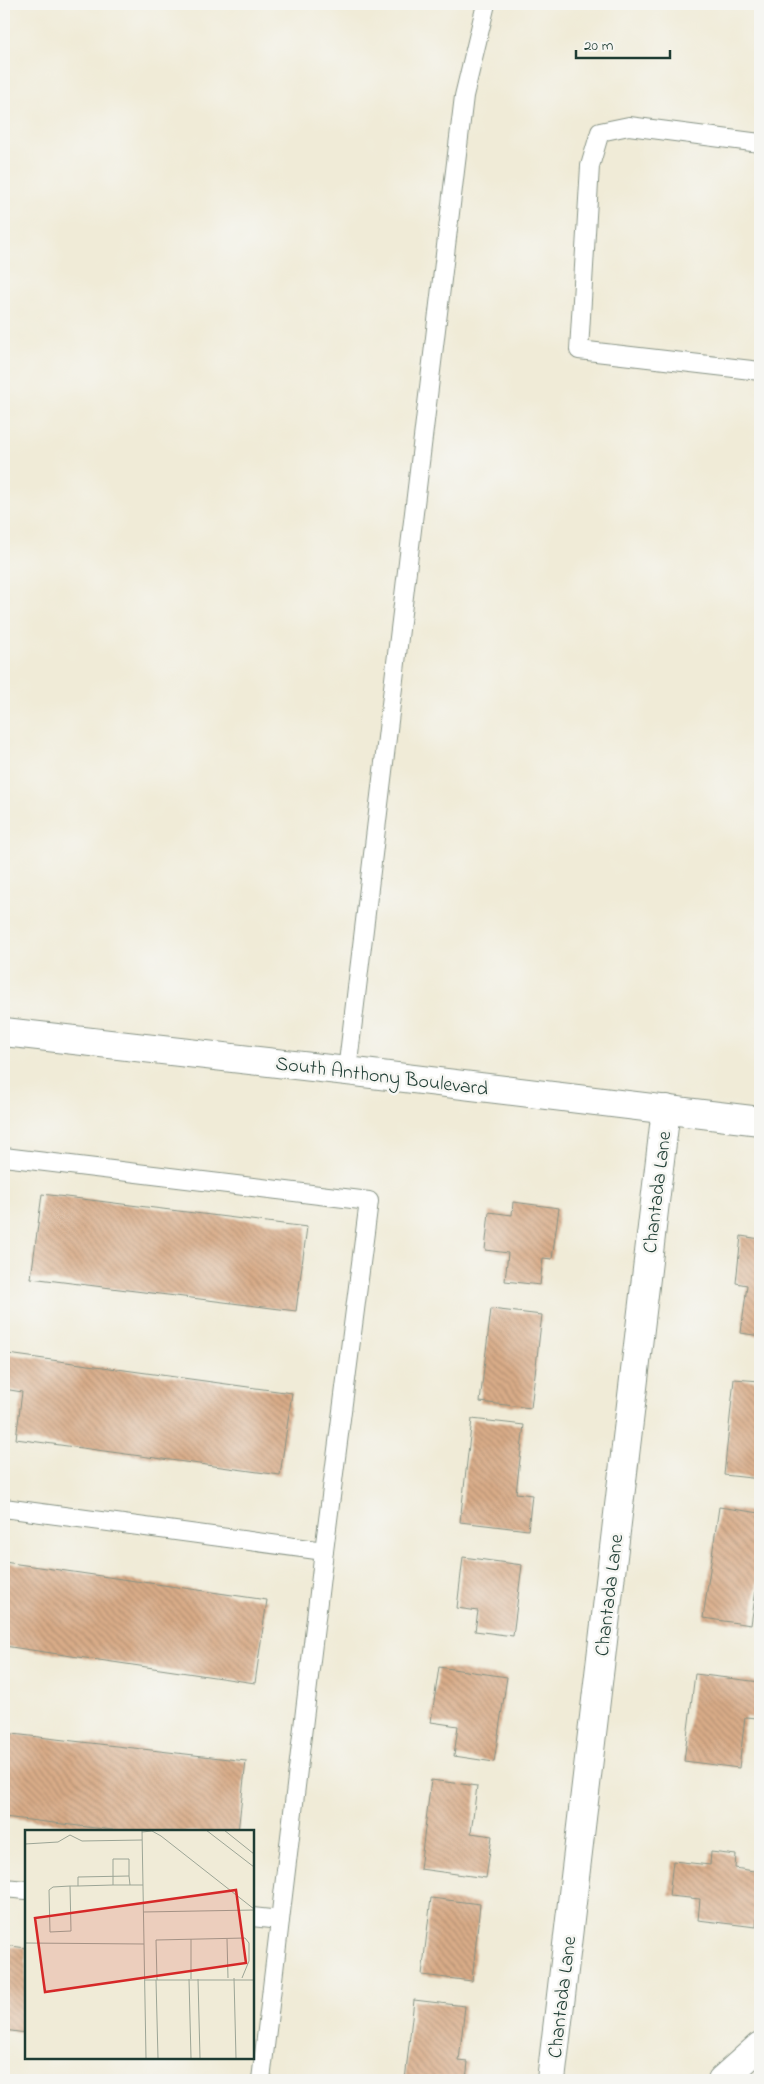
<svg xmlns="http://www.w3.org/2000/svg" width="764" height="2084" viewBox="0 0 764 2084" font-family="'Indie Flower',sans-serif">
<defs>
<pattern id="building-back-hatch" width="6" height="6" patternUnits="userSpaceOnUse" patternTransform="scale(1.25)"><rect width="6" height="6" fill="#d9ac88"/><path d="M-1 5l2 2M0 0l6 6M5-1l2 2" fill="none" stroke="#af8d70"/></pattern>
</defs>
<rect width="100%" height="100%" fill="#f6f6f2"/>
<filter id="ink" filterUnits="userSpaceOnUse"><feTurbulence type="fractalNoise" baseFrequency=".02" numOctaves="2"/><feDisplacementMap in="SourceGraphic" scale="10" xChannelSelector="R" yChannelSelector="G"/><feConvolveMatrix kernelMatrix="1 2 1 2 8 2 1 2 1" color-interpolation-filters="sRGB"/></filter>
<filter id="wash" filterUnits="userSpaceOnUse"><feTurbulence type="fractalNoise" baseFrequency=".0096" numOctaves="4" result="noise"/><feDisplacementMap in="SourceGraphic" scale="20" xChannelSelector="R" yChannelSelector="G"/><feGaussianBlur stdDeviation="1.12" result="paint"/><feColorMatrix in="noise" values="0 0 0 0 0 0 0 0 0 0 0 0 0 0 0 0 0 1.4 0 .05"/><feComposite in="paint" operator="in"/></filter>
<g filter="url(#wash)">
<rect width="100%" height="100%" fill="#f0ebd7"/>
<g id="blocks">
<!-- building -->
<g fill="url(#building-back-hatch)">
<polygon points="42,1194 307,1227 296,1311 31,1278"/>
<polygon points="513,1202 559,1208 552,1259 543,1258 540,1285 505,1281 508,1253 485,1250 489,1212 512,1215"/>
<polygon points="741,1236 760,1239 760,1336 741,1333 747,1285 736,1283"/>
<polygon points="491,1309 542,1315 531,1408 480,1402"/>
<polygon points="8,1354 292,1393 280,1475 16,1439 22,1392 4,1389"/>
<polygon points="734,1379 760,1381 760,1479 724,1475"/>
<polygon points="472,1419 524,1425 516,1493 532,1495 528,1530 460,1522"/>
<polygon points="719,1507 760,1513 760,1562 751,1625 703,1618"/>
<polygon points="463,1557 522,1565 513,1636 475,1631 478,1611 457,1608"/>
<polygon points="4,1562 267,1600 255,1683 4,1646"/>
<polygon points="439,1667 507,1677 494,1762 454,1756 458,1726 431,1722"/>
<polygon points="695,1674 760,1682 758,1718 745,1717 739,1768 684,1761"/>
<polygon points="4,1733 246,1761 238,1832 129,1832 4,1817"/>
<polygon points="431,1780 477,1786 471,1833 492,1836 486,1878 420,1869"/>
<polygon points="711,1852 736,1855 735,1868 760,1872 760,1891 756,1927 698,1920 700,1899 669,1896 673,1861 710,1865"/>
<polygon points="431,1898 480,1904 472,1981 422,1975"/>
<polygon points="4,1945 26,1948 26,2033 4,2030"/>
<polygon points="414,2000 465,2006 459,2061 468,2062 466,2080 405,2080"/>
</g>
</g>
</g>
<g filter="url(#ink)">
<use href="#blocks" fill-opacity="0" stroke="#889486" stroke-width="1"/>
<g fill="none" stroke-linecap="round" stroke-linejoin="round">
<defs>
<g id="service">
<polyline points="760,143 629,126 600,132 590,166 579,350 760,371"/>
<polyline points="347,1071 464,96 486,4"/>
<polyline points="4,1157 369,1201 324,1551 261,2080"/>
<polyline points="4,1508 324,1551"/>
<polyline points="4,1888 26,1890"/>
<polyline points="252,1917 280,1920"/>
</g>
<g id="minor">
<polyline points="4,1032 347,1071 760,1121"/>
<polyline points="551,2080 666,1109"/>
<polyline points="722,2080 760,2046"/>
</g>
</defs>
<!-- service casing -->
<use href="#service" stroke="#889486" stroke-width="20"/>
<!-- minor casing -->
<use href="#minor" stroke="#889486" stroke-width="30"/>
<!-- service -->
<use href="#service" stroke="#fff" stroke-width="18"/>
<!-- minor -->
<use href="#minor" stroke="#fff" stroke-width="28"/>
</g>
</g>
<g text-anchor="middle" stroke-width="5" stroke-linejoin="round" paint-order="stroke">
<!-- street labels -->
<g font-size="20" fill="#1f3d34" stroke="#f6f6f2">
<text transform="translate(382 1075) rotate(7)" y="7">South Anthony Boulevard</text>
<text transform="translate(656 1192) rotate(-83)" y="7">Chantada Lane</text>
<text transform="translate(608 1595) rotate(-83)" y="7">Chantada Lane</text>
<text transform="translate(561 1997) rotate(-83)" y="7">Chantada Lane</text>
</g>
</g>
<!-- overview -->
<g transform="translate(25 1830)">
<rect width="229" height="229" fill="#f0ebd7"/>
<path fill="none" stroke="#9ca596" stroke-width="1" d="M117,0L121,228M181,0L229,37M199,0L229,24M117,2L127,1L136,6L229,79M0,14L33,12L45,5L57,11L117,10M88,55V29H104V46M105,55L104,46L53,47V56L88,55H118M45,56L28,57L24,60L25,102L46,101L45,56H53M118,82L229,80M166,109V149M202,109L203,148M0,113L119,114M209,148L211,228M164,149L166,228M173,149L175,228M120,150H229M131,150L133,228M132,150L131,110L220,108L224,113V131L217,148"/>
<path fill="#d62828" fill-opacity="0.15" stroke="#d62828" stroke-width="2.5" d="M211,60L221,133L20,162L10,88Z"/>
<rect width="229" height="229" fill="none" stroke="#1f3d34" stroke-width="2.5"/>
</g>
<!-- margin -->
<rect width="764" height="2084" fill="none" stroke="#f6f6f2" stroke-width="20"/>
<!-- scale -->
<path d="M576 50v8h94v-8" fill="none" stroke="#1f3d34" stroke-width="2.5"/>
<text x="584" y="50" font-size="15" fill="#1f3d34" stroke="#f6f6f2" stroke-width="4" paint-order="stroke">20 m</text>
</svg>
